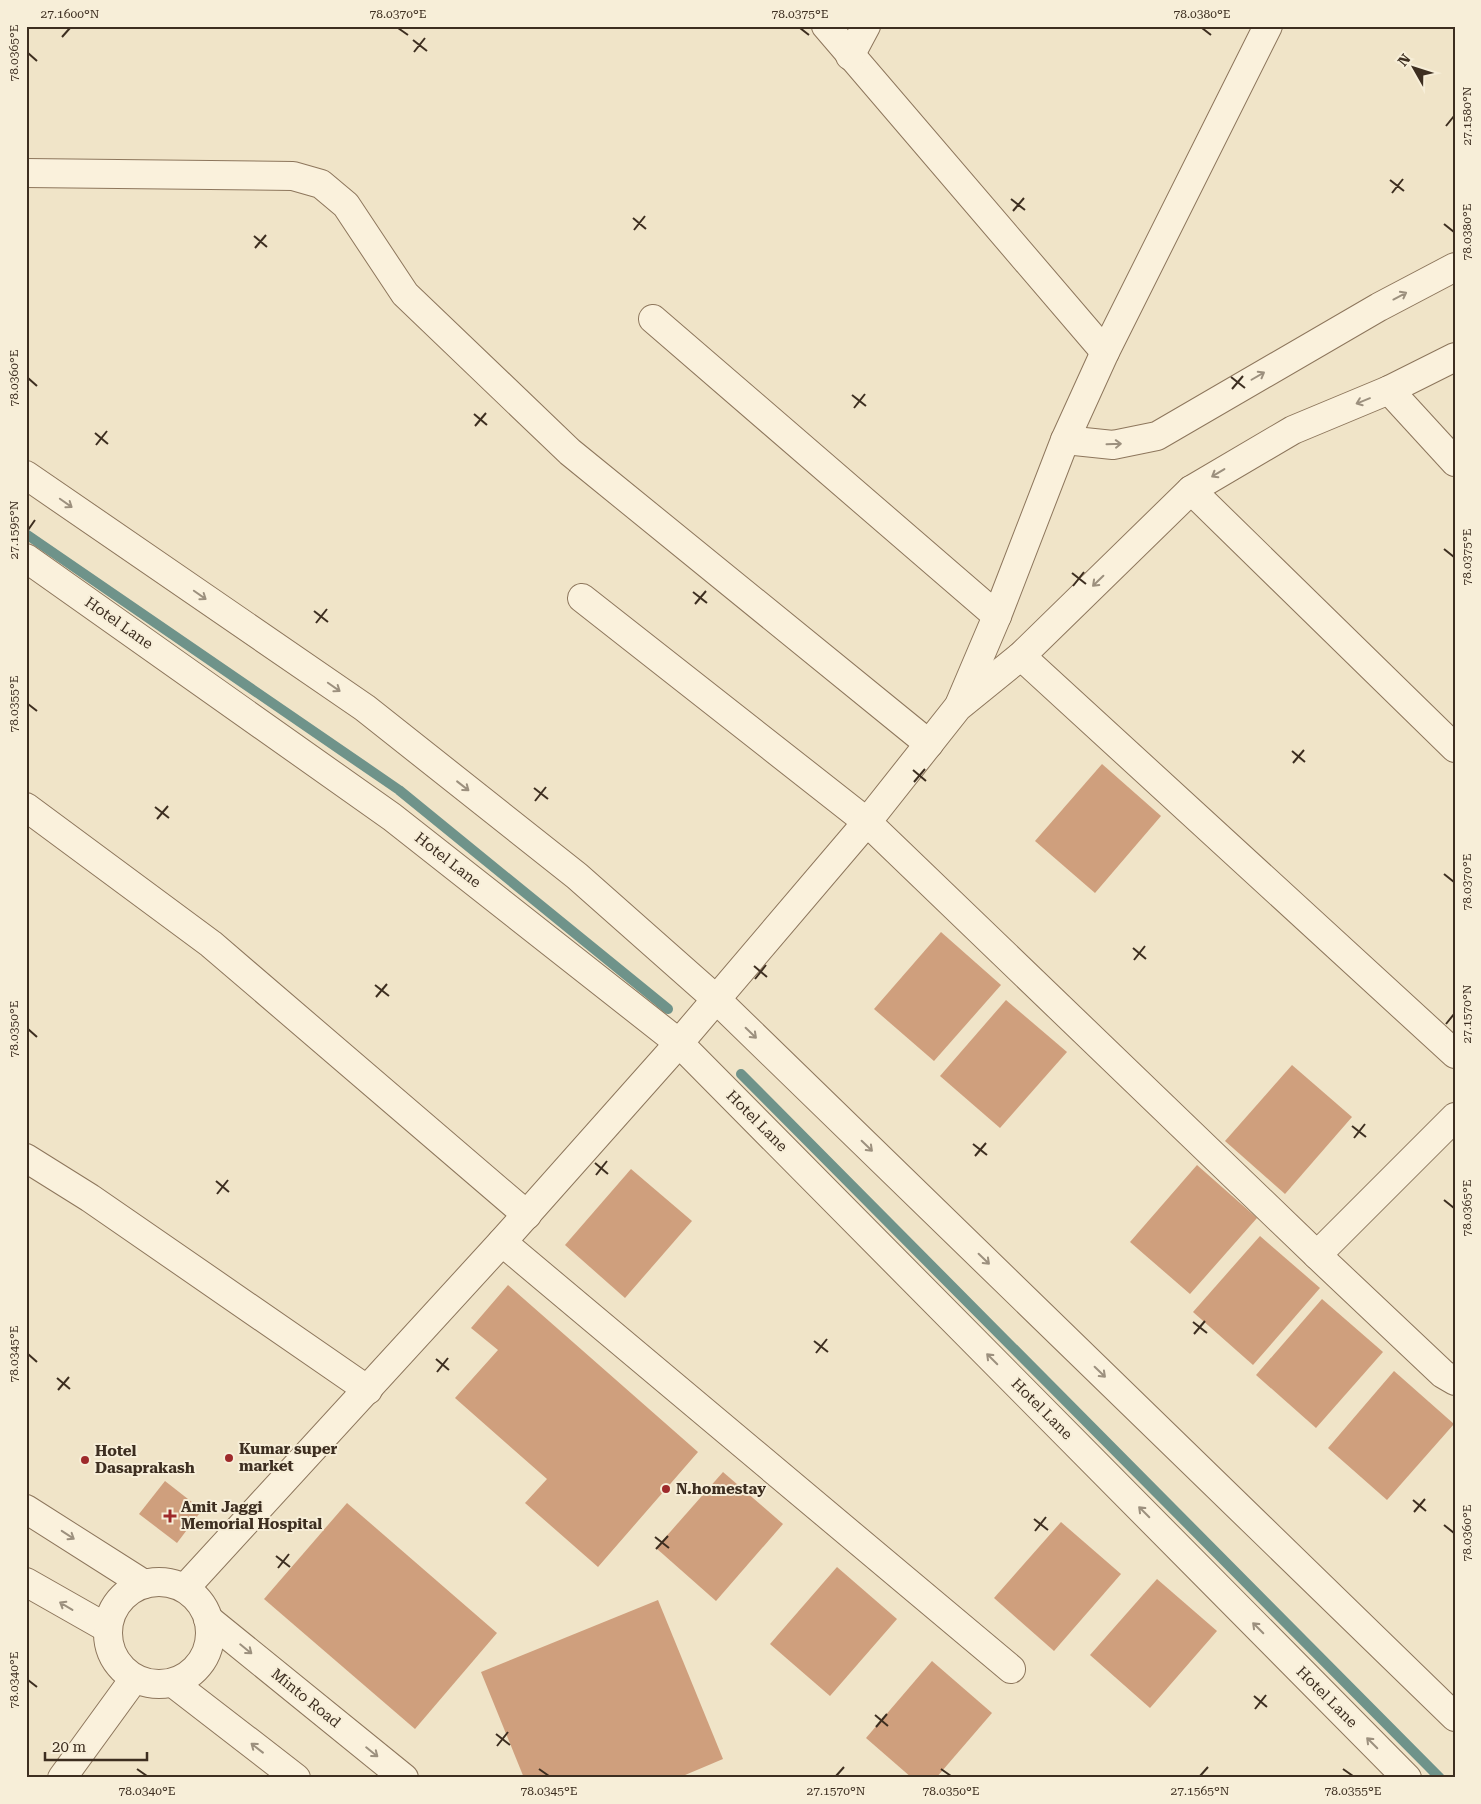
<svg xmlns="http://www.w3.org/2000/svg" width="1481" height="1804" viewBox="0 0 1481 1804" font-family="'Roboto Serif',serif">
<rect width="100%" height="100%" fill="#f0e4c8"/>
<g fill="none" stroke-linecap="round" stroke-linejoin="round">
<!-- stream -->
<g stroke="#6f938a" stroke-width="10">
<polyline points="26,534 399,790 668,1009"/>
<polyline points="741,1074 1440,1778"/>
</g>
</g>
<!-- building -->
<g fill="#cf9f7d">
<polygon points="1102,764 1161,816 1095,893 1035,841"/>
<polygon points="941,932 1001,985 934,1061 874,1009"/>
<polygon points="1006,1000 1067,1052 1000,1128 940,1076"/>
<polygon points="1292,1065 1352,1117 1285,1194 1225,1141"/>
<polygon points="1197,1165 1257,1218 1190,1294 1130,1242"/>
<polygon points="631,1169 692,1221 625,1298 565,1245"/>
<polygon points="1260,1236 1320,1288 1253,1365 1193,1312"/>
<polygon points="508,1285 698,1452 598,1567 525,1503 547,1479 455,1398 498,1350 471,1328"/>
<polygon points="1322,1299 1383,1352 1316,1428 1256,1375"/>
<polygon points="1394,1371 1454,1424 1387,1500 1328,1448"/>
<polygon points="723,1472 783,1524 716,1601 656,1548"/>
<polygon points="165,1481 202,1510 177,1543 139,1514"/>
<polygon points="347,1503 497,1633 415,1729 264,1599"/>
<polygon points="1061,1522 1121,1574 1054,1651 994,1598"/>
<polygon points="837,1567 897,1619 830,1696 770,1644"/>
<polygon points="1157,1579 1217,1631 1150,1708 1090,1655"/>
<polygon points="658,1600 723,1759 678,1778 524,1778 481,1672"/>
<polygon points="932,1661 992,1713 936,1778 912,1778 866,1738"/>
</g>
<g fill="none" stroke-linecap="round" stroke-linejoin="round">
<defs>
<g id="minor">
<polyline points="826,26 1105,352"/>
<polyline points="850,56 866,26"/>
<polyline points="26,173 293,176 321,184 346,205 405,294 570,452 929,744"/>
<polyline points="653,319 997,616"/>
<polyline points="1389,390 1455,462"/>
<polyline points="1065,440 1113,445 1157,436 1379,307 1455,267"/>
<polyline points="26,475 365,708 577,876 716,999 1455,1717"/>
<polyline points="1191,490 1455,748"/>
<polyline points="26,558 392,817 679,1043 1407,1778"/>
<polyline points="582,598 867,822 1317,1255 1443,1374 1455,1381"/>
<polyline points="1021,656 1455,1054"/>
<polyline points="960,703 997,616 1065,440 1105,352 1268,26"/>
<polyline points="26,807 211,944 527,1215"/>
<polyline points="26,1158 90,1198 368,1390"/>
<polyline points="502,1242 1011,1669"/>
<polyline points="1317,1255 1455,1117"/>
<polyline points="185,1588 502,1242 679,1043 867,822 958,707 1021,656 1191,490 1293,430 1389,390 1455,357"/>
<polyline points="62,1778 134,1679"/>
</g>
<g id="tertiary">
<polyline points="26,1509 144,1584"/>
<polyline points="26,1582 107,1628"/>
<circle cx="159" cy="1633" r="51"/>
<polyline points="208,1619 404,1778"/>
<polyline points="173,1683 296,1778"/>
</g>
</defs>
<!-- minor casing -->
<use href="#minor" stroke="#8d765c" stroke-width="30"/>
<!-- tertiary casing -->
<use href="#tertiary" stroke="#8d765c" stroke-width="30"/>
<!-- minor -->
<use href="#minor" stroke="#faf1dc" stroke-width="28"/>
<!-- tertiary -->
<use href="#tertiary" stroke="#faf1dc" stroke-width="28"/>
</g>
<!-- one-way arrows -->
<defs><path id="oneway-shaft" d="M-6 0H5M1.5-3L5.5 0L1.5 3" fill="none" stroke-width="1.6" stroke-linecap="round" stroke-linejoin="round" transform="scale(1.25)"/></defs>
<g stroke="#9c907e">
<use href="#oneway-shaft" transform="translate(1400 296) rotate(-28)"/>
<use href="#oneway-shaft" transform="translate(1258 376) rotate(-30)"/>
<use href="#oneway-shaft" transform="translate(1363 401) rotate(158)"/>
<use href="#oneway-shaft" transform="translate(1114 444) rotate(-2)"/>
<use href="#oneway-shaft" transform="translate(1218 473) rotate(149)"/>
<use href="#oneway-shaft" transform="translate(66 503) rotate(35)"/>
<use href="#oneway-shaft" transform="translate(1098 581) rotate(136)"/>
<use href="#oneway-shaft" transform="translate(200 595) rotate(35)"/>
<use href="#oneway-shaft" transform="translate(334 687) rotate(35)"/>
<use href="#oneway-shaft" transform="translate(463 786) rotate(38)"/>
<use href="#oneway-shaft" transform="translate(751 1033) rotate(44)"/>
<use href="#oneway-shaft" transform="translate(867 1146) rotate(44)"/>
<use href="#oneway-shaft" transform="translate(984 1259) rotate(44)"/>
<use href="#oneway-shaft" transform="translate(992 1359) rotate(-135)"/>
<use href="#oneway-shaft" transform="translate(1100 1372) rotate(44)"/>
<use href="#oneway-shaft" transform="translate(1144 1512) rotate(-135)"/>
<use href="#oneway-shaft" transform="translate(68 1535) rotate(33)"/>
<use href="#oneway-shaft" transform="translate(66 1606) rotate(-149)"/>
<use href="#oneway-shaft" transform="translate(1258 1628) rotate(-135)"/>
<use href="#oneway-shaft" transform="translate(246 1649) rotate(39)"/>
<use href="#oneway-shaft" transform="translate(1372 1743) rotate(-135)"/>
<use href="#oneway-shaft" transform="translate(257 1748) rotate(-142)"/>
<use href="#oneway-shaft" transform="translate(372 1752) rotate(39)"/>
</g>
<!-- ticks -->
<path fill="none" stroke="#3d2e20" stroke-width="2" d="M398,28L408,35M800,28L809,35M1202,28L1211,35M62,37L70,28M413,40L427,51M414,52L425,38M28,53L37,61M1446,126L1454,116M1390,180L1404,191M1392,193L1403,179M1011,199L1025,210M1013,211L1024,198M633,218L646,229M1444,224L1454,232M634,230L645,216M254,236L267,247M255,248L266,235M1231,377L1245,388M28,378L37,386M1232,389L1243,376M852,395L866,406M854,408L865,394M474,414L487,425M475,426L486,413M95,433L108,444M96,445L107,431M28,530L35,520M1444,549L1454,557M1072,573L1086,584M1073,586L1084,572M693,592L707,603M695,604L706,591M314,611L328,622M316,623L327,609M28,704L37,711M1292,751L1305,762M1293,763L1304,750M913,770L926,781M914,782L925,769M534,788L548,799M535,801L546,787M155,807L169,818M157,819L168,806M1444,874L1454,882M1133,948L1146,959M1134,960L1145,946M754,966L767,977M755,979L766,965M375,985L389,996M376,997L387,984M1446,1024L1454,1014M28,1029L37,1037M1352,1126L1366,1137M1354,1138L1365,1124M973,1144L987,1155M975,1156L986,1143M595,1163L608,1174M596,1175L607,1161M216,1181L229,1192M217,1194L228,1180M1444,1200L1454,1208M1193,1322L1207,1333M1194,1334L1205,1321M814,1341L828,1352M816,1353L827,1339M28,1354L37,1362M436,1359L449,1370M437,1372L448,1358M57,1378L70,1389M58,1390L69,1377M1413,1500L1426,1511M1414,1512L1425,1499M1034,1519L1048,1530M1444,1525L1454,1533M1035,1531L1046,1517M655,1537L669,1548M656,1549L668,1536M276,1556L290,1567M278,1568L289,1554M28,1680L37,1687M1254,1696L1267,1707M1255,1709L1266,1695M875,1715L888,1726M876,1727L887,1714M496,1734L510,1745M497,1746L508,1732M137,1769L147,1776M539,1769L549,1776M941,1769L951,1776M1343,1769L1353,1776M836,1776L844,1767M1200,1776L1208,1767"/>
<!-- markers -->
<g fill="#9e2a2b" stroke="#f7eed8" stroke-width="2">
<circle cx="229" cy="1458" r="5"/>
<circle cx="85" cy="1460" r="5"/>
<circle cx="666" cy="1489" r="5"/>
<path d="M167.5 1508.5h5v5h5v5h-5v5h-5v-5h-5v-5h5z"/>
</g>
<g text-anchor="middle" stroke-width="4" stroke-linejoin="round" paint-order="stroke">
<!-- street labels -->
<g font-size="15" fill="#3d2e20" stroke="#f7eed8">
<text transform="translate(119 623) rotate(35)" y="5">Hotel Lane</text>
<text transform="translate(448 860) rotate(38)" y="5">Hotel Lane</text>
<text transform="translate(757 1121) rotate(45)" y="5">Hotel Lane</text>
<text transform="translate(1042 1409) rotate(45)" y="5">Hotel Lane</text>
<text transform="translate(1327 1697) rotate(45)" y="5">Hotel Lane</text>
<text transform="translate(306 1698) rotate(39)" y="5">Minto Road</text>
</g>
<!-- poi labels -->
<g font-size="15" font-weight="bold" fill="#3d2e20" stroke="#f7eed8" text-anchor="start">
<text x="239" y="1454">Kumar super<tspan x="239" dy="17">market</tspan></text>
<text x="95" y="1456">Hotel<tspan x="95" dy="17">Dasaprakash</tspan></text>
<text x="676" y="1494">N.homestay</text>
<text x="181" y="1512">Amit Jaggi<tspan x="181" dy="17">Memorial Hospital</tspan></text>
</g>
</g>
<!-- border -->
<rect width="1481" height="1804" fill="none" stroke="#f7eed8" stroke-width="55"/>
<!-- north arrow -->
<g transform="translate(1414 68) rotate(309)" stroke="#f7eed8" stroke-width="4" paint-order="stroke">
<path d="M0-4L9 19L0 12L-9 19Z" fill="#3d2e20"/>
<text y="-8" font-size="14" font-weight="bold" text-anchor="middle" fill="#3d2e20">N</text>
</g>
<!-- scale -->
<path d="M45 1752v8h102v-8" fill="none" stroke="#3d2e20" stroke-width="2.5"/>
<text x="52" y="1752" font-size="15" fill="#3d2e20" stroke="#f7eed8" stroke-width="4" paint-order="stroke">20 m</text>
<rect x="28" y="28" width="1426" height="1748" fill="none" stroke="#3d2e20" stroke-width="2"/>
<g font-size="12" text-anchor="middle" fill="#3d2e20">
<text x="70" y="18">27.1600°N</text>
<text x="398" y="18">78.0370°E</text>
<text x="800" y="18">78.0375°E</text>
<text x="1202" y="18">78.0380°E</text>
<text transform="translate(14 53) rotate(-90)" y="4">78.0365°E</text>
<text transform="translate(1467 116) rotate(-90)" y="4">27.1580°N</text>
<text transform="translate(1467 232) rotate(-90)" y="4">78.0380°E</text>
<text transform="translate(14 378) rotate(-90)" y="4">78.0360°E</text>
<text transform="translate(14 530) rotate(-90)" y="4">27.1595°N</text>
<text transform="translate(1467 557) rotate(-90)" y="4">78.0375°E</text>
<text transform="translate(14 704) rotate(-90)" y="4">78.0355°E</text>
<text transform="translate(1467 882) rotate(-90)" y="4">78.0370°E</text>
<text transform="translate(1467 1014) rotate(-90)" y="4">27.1570°N</text>
<text transform="translate(14 1029) rotate(-90)" y="4">78.0350°E</text>
<text transform="translate(1467 1208) rotate(-90)" y="4">78.0365°E</text>
<text transform="translate(14 1354) rotate(-90)" y="4">78.0345°E</text>
<text transform="translate(1467 1533) rotate(-90)" y="4">78.0360°E</text>
<text transform="translate(14 1680) rotate(-90)" y="4">78.0340°E</text>
<text x="147" y="1795">78.0340°E</text>
<text x="549" y="1795">78.0345°E</text>
<text x="836" y="1795">27.1570°N</text>
<text x="951" y="1795">78.0350°E</text>
<text x="1200" y="1795">27.1565°N</text>
<text x="1353" y="1795">78.0355°E</text>
</g>
</svg>
